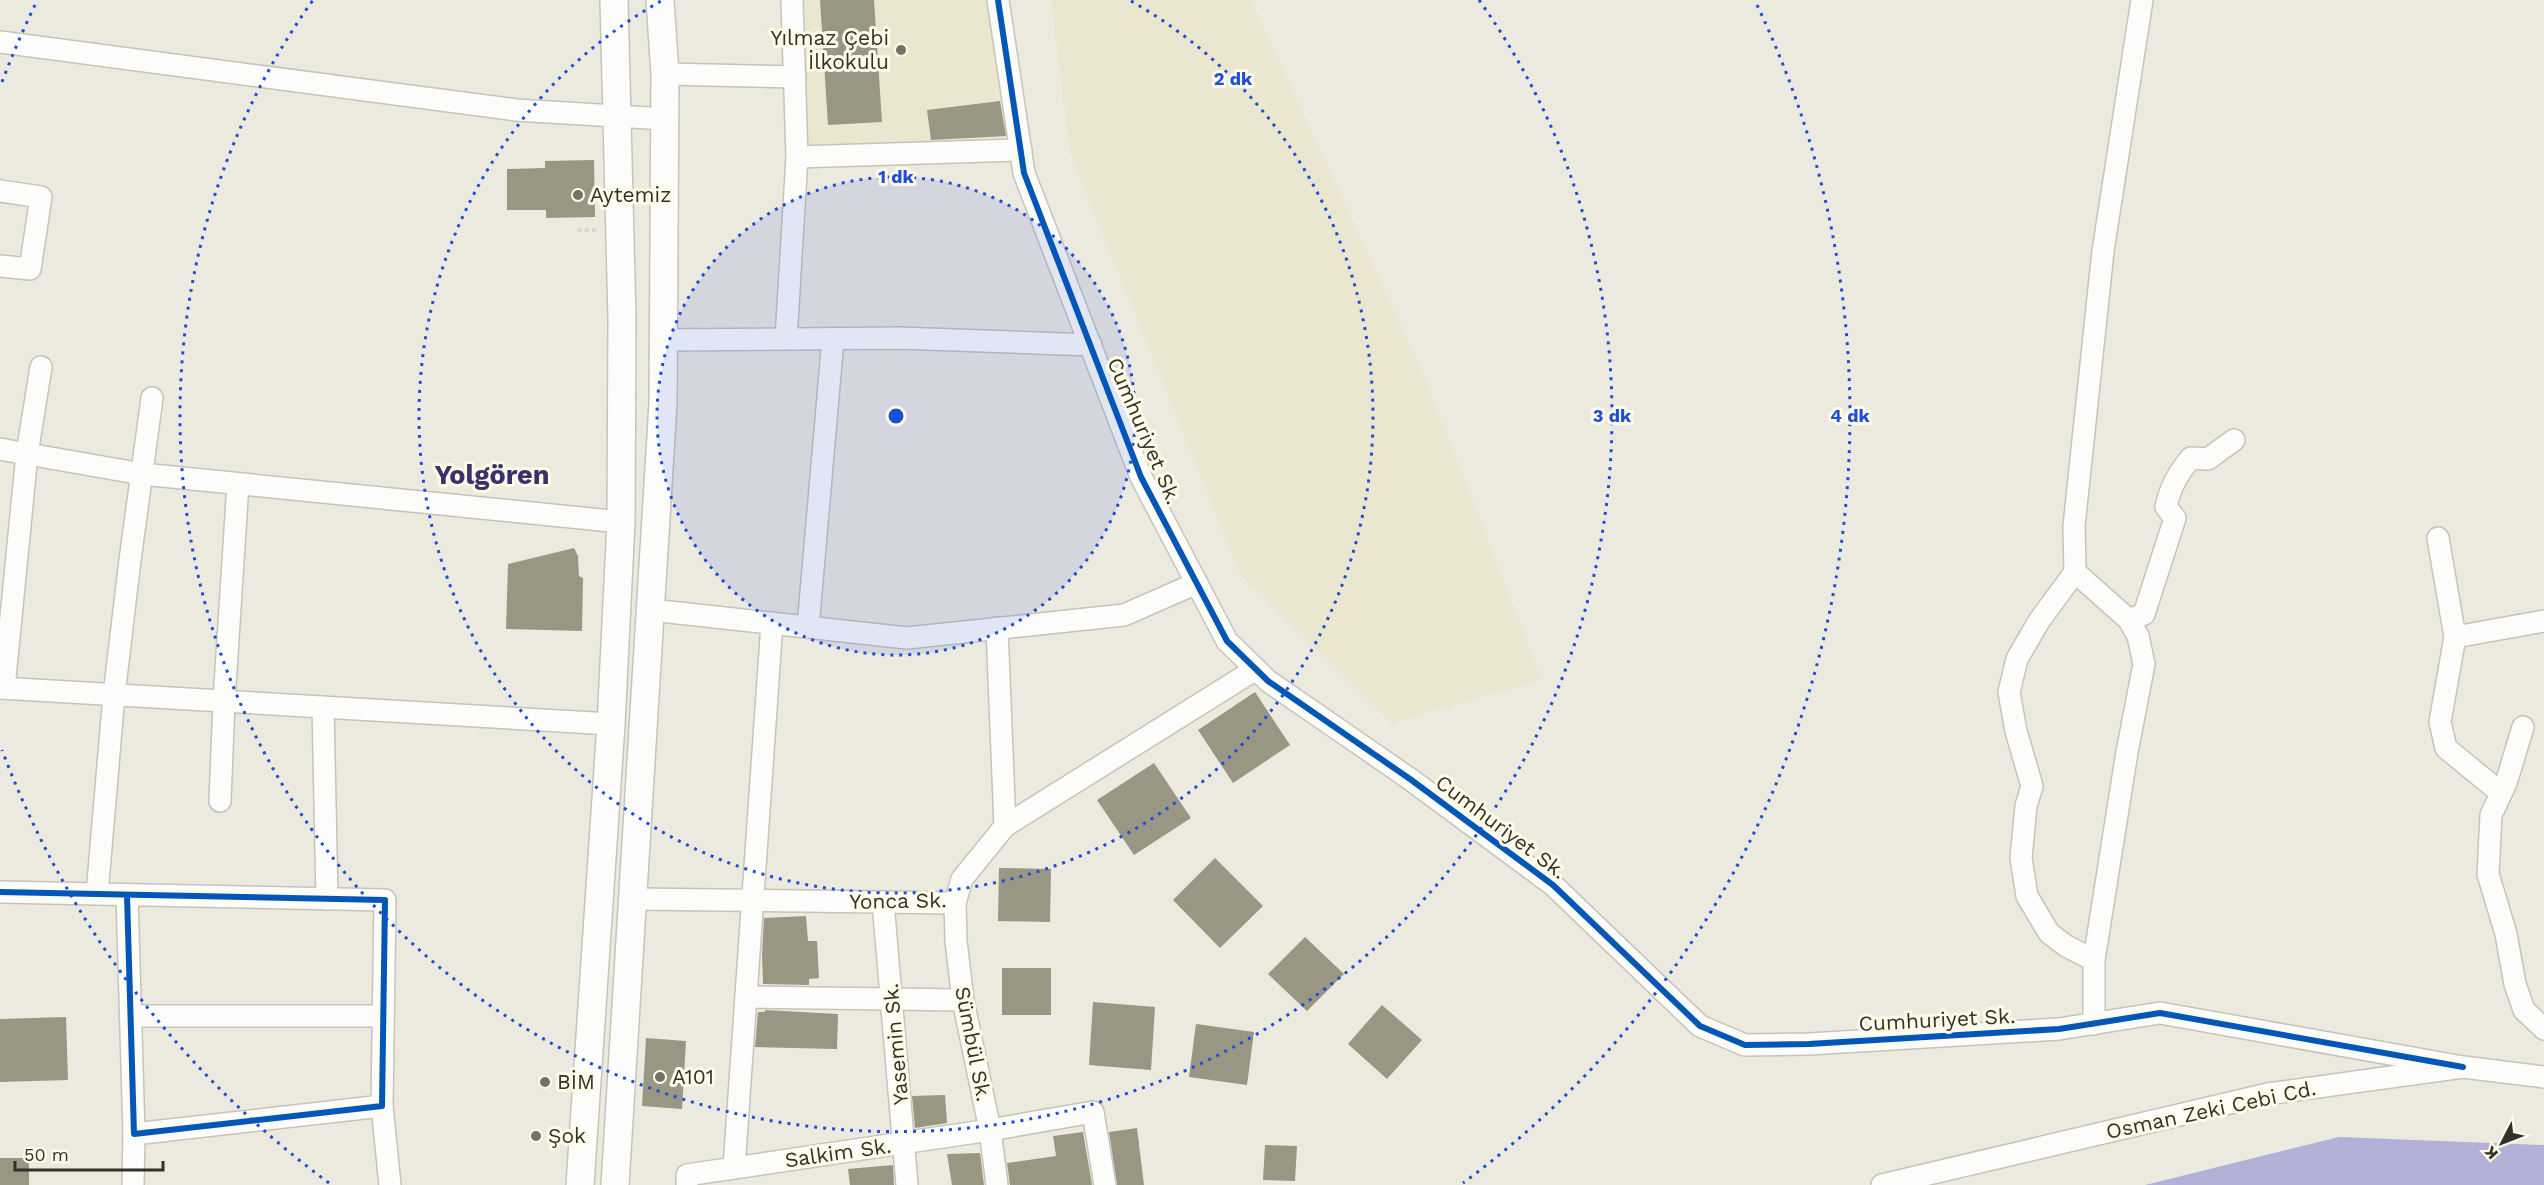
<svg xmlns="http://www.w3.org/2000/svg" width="2544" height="1185" viewBox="0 0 2544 1185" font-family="'Work Sans',sans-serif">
<rect width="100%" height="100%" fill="#eceade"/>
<!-- built -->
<g fill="#eae6d0">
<polygon points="801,0 994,0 1008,136 931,145 808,148"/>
<polygon points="1051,0 1251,0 1425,378 1542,680 1392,723 1240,574 1070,152"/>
</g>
<!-- water -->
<polygon fill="#b3b1d8" points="2339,1137 2544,1145 2544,1185 2145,1185"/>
<!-- building -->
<g fill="#9a9684">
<polygon points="820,0 874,0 882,122 828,125"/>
<polygon points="1000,101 1006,136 931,140 927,110"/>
<polygon points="594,160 595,217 546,218 546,210 507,210 507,169 545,168 545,161"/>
<polygon points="574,548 578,556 579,576 583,578 582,631 506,629 508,564"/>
<polygon points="1255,692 1290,745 1233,783 1198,730"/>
<polygon points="1154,763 1191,818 1134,855 1097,800"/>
<polygon points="1215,858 1263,906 1220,948 1173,900"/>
<polygon points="999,868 1051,869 1050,922 998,921"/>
<polygon points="806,916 808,941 817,941 819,978 809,979 809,985 763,984 762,954 764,918"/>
<polygon points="1305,937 1344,974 1307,1011 1268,974"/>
<rect x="1002" y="968" width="49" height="47"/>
<polygon points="1093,1002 1155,1007 1151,1070 1089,1065"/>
<polygon points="1382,1005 1422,1040 1387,1079 1348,1044"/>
<polygon points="765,1010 838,1014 837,1049 755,1047 758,1012 765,1012"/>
<polygon points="66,1017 68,1080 0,1082 0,1019"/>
<polygon points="1196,1024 1254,1032 1247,1085 1189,1077"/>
<polygon points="646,1038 686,1041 682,1109 642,1106"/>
<polygon points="945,1095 947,1123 915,1128 912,1096"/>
<polygon points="1137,1128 1144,1185 1117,1185 1109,1132"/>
<polygon points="1083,1132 1092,1185 1010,1185 1007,1163 1056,1156 1053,1136"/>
<polygon points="1265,1145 1297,1146 1295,1181 1263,1180"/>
<polygon points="980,1153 984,1185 952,1185 947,1154"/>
<rect x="0" y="1158" width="29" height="27"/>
<polygon points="893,1165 894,1185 850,1185 848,1169"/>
</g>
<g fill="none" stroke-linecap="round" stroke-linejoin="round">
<defs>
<g id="minor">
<polyline points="792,0 797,157"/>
<polyline points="998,0 1024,173 1141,477 1227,641 1268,681 1410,779 1553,885 1700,1026 1745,1045 1809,1044 2059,1029 2160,1013 2463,1067"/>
<polyline points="0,42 516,110 665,119"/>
<polyline points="665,74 795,77"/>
<polyline points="0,191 41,197 30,269 0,266"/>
<polyline points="786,339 797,157 1021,150"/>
<polyline points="663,340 899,338 1091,345"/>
<polyline points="0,449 142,474 621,522"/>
<polyline points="2438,538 2455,637"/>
<polyline points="2075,572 2039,621 2017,659 2009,692 2016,731 2032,786 2026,806 2021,858 2027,896 2049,933 2066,946 2094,960"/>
<polyline points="651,610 907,638 1124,615 1197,583"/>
<path d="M2129,620L2144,614L2175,518L2166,507C2170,487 2178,473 2191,458L2208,459L2234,440"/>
<polyline points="808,627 833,339"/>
<polyline points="997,628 1005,826"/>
<polyline points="0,688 611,724"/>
<polyline points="4,688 27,454 41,367"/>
<polyline points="323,707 327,899"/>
<polyline points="2523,727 2506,783 2491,815 2488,874 2506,934 2515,984 2524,1010 2544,1029"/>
<polyline points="2501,793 2446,748 2440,722 2455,637 2544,621"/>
<polyline points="220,801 224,701 238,484"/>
<polyline points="0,892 385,900 382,1106 134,1134 127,895"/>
<polyline points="97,894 114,695 130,560 152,398"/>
<polyline points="634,899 955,903"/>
<polyline points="883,902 907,1185"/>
<polyline points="746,997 963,1000"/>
<polyline points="130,1016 383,1016"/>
<polyline points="2094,1024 2094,960 2127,752 2144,664 2138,636 2129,620 2075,572 2074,526 2103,251 2142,0"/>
<polyline points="382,1106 390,1185"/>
<polyline points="734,1168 772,623"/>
<polyline points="133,1185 134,1134"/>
<polyline points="687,1185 687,1175 990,1130 1093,1112 1105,1185"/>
<polyline points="997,1185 990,1130 963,1000 956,941 955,903 962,879 1005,826 1256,669"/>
<polyline points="1882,1185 2268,1094 2463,1067 2544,1077"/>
</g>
<g id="major">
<polyline points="580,1185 611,724 621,522 622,319 614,0"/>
<polyline points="615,1185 663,403 665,74 660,0"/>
</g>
</defs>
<!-- minor casing -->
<use href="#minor" stroke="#c6c4ba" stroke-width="24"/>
<!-- major casing -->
<use href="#major" stroke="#c6c4ba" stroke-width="30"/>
<!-- path -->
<polyline stroke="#d7d6d2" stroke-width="4" stroke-dasharray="4.5 3" stroke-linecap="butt" points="577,230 599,230"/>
<!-- minor -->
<use href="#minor" stroke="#fcfcfa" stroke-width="21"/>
<!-- major -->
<use href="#major" stroke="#fcfcfa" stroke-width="27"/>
<defs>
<g id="cycleway">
<polyline points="998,0 1024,173 1141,477 1227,641 1268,681 1410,779 1553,885 1700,1026 1745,1045 1809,1044 2059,1029 2160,1013 2463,1067"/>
<polyline points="0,892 385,900 382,1106 134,1134 127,895"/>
</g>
</defs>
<!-- cycleway casing -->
<use href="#cycleway" stroke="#fefbe9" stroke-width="10"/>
<!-- cycleway -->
<use href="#cycleway" stroke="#0057b8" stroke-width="6"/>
</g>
<!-- distance rings -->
<circle cx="896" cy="416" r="239" fill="#1d4ed8" fill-opacity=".12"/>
<g fill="none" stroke="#1d4ed8" stroke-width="3" stroke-dasharray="3 6">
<circle cx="896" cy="416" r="239"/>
<path d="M1131 1A477 477 0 1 1 661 1"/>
<path d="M1479 0A716 716 0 1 1 313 0"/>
<path d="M329 1183A954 954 0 0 1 2 750M2 82A954 954 0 0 1 35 5M1757 5A954 954 0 0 1 1463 1183"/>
</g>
<!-- markers -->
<g fill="#737268" stroke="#fefbe9" stroke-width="2">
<circle cx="901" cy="50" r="6"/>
<circle cx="578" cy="195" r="6"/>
<circle cx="660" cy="1077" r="6"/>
<circle cx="545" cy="1082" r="6"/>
<circle cx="536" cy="1136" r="6"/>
</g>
<g text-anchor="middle" stroke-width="6" stroke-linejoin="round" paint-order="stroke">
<!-- poi labels -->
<g font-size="21" fill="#323128" stroke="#fefbe9" text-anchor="start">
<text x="889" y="45" text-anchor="end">Yılmaz Çebi<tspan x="889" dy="24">İlkokulu</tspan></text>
<text x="590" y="202">Aytemiz</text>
<text x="672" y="1084">A101</text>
<text x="557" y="1089">BİM</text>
<text x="548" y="1143">Şok</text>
</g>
<!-- street labels -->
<g font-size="21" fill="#323128" stroke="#fefbe9">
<text transform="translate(1144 431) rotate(67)" y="7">Cumhuriyet Sk.</text>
<text transform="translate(1501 827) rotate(37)" y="7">Cumhuriyet Sk.</text>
<text transform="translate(898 901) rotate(-1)" y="7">Yonca Sk.</text>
<text transform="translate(1937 1020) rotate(-3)" y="7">Cumhuriyet Sk.</text>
<text transform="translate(896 1044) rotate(-95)" y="7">Yasemin Sk.</text>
<text transform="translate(973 1044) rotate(79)" y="7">Sümbül Sk.</text>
<text transform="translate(2211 1110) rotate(-12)" y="7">Osman Zeki Cebi Cd.</text>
<text transform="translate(838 1153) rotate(-8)" y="7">Salkim Sk.</text>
</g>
<!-- district labels -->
<g font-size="27" font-weight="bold" fill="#38316d" stroke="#fefbe9">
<text x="492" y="484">Yolgören</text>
</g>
</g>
<circle cx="896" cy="416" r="9" fill="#1d4ed8" stroke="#fefbe9" stroke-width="3"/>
<g font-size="18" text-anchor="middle" font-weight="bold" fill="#1d4ed8" stroke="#fefbe9" stroke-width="6" stroke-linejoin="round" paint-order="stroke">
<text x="1233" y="85">2 dk</text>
<text x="896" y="183">1 dk</text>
<text x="1612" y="422">3 dk</text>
<text x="1850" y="422">4 dk</text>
</g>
<!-- north arrow -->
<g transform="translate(2502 1143) rotate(228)" stroke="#fefbe9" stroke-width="4.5" paint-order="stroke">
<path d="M0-4.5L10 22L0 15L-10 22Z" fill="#323128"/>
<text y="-9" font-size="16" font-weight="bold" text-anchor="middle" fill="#323128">K</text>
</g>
<!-- scale -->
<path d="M15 1161v9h148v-9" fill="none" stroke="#323128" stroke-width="3"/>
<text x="24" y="1161" font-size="18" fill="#323128" stroke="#fefbe9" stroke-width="4.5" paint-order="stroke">50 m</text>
</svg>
